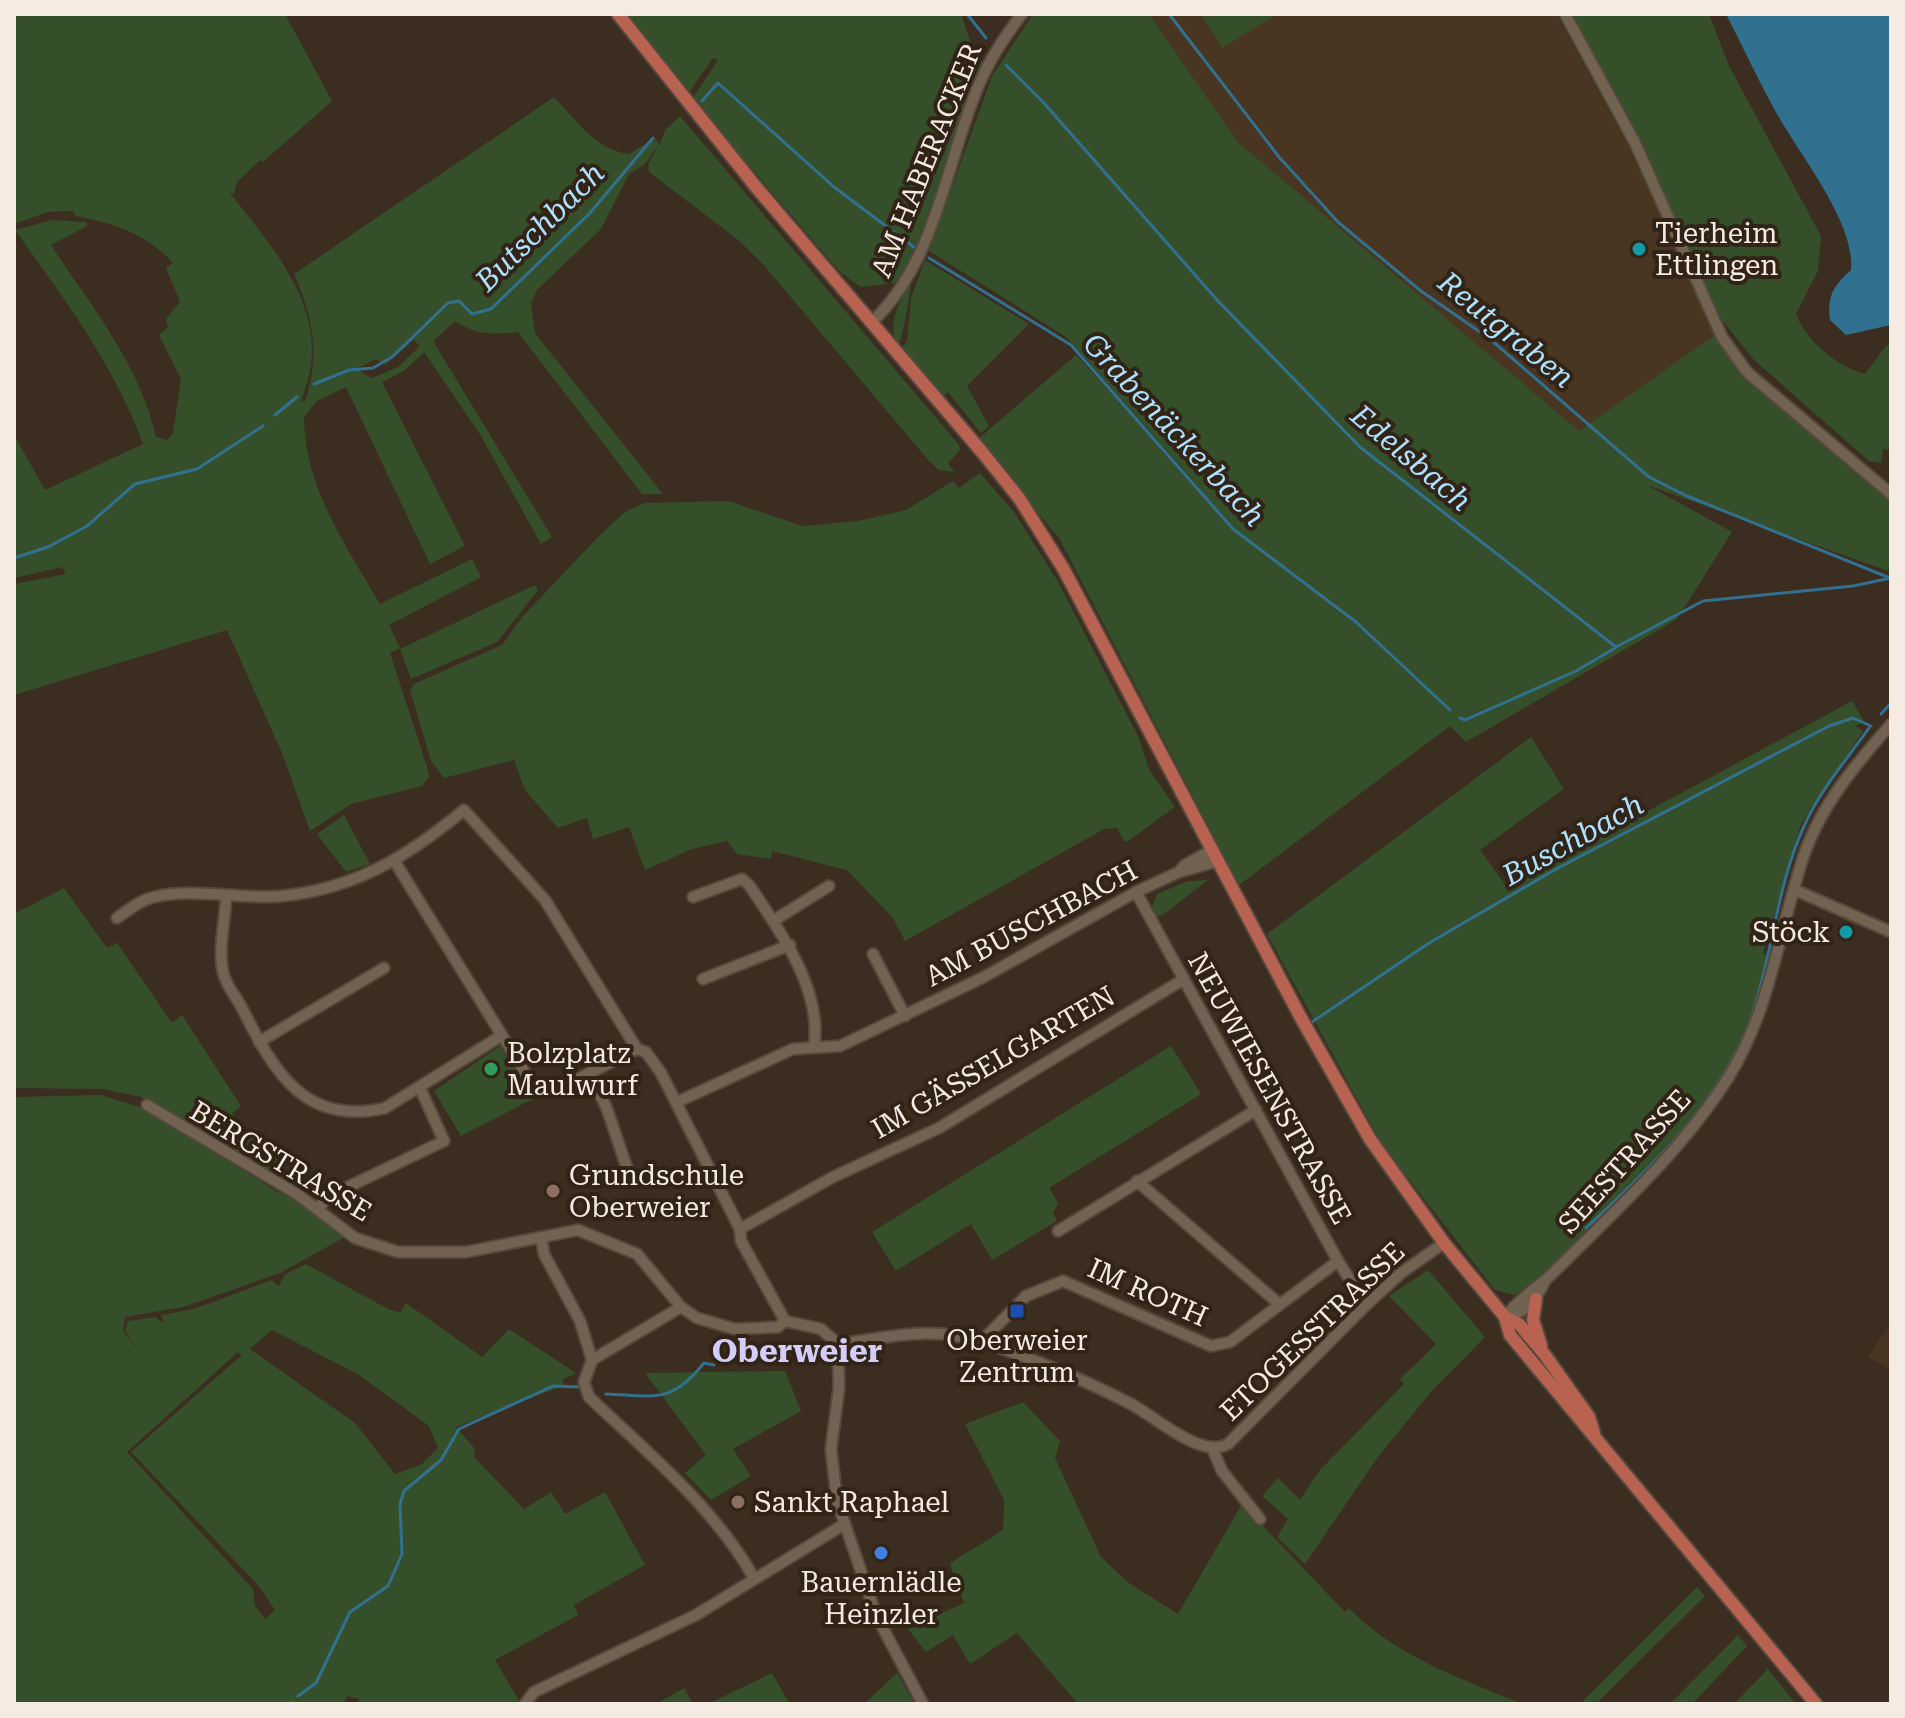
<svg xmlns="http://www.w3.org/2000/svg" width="1905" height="1718" viewBox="0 0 1905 1718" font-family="'Roboto Serif',serif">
<rect width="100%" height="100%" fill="#3b2d1f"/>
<!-- built -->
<g fill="#483522">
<polygon points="1149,14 1556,14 1628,146 1716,334 1579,432 1238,142"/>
<polygon points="1891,1323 1891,1370 1868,1357"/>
</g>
<!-- green -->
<g fill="#364f2b" fill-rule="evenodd">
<path d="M14,14H285L332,101L263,162L260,160L237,182L234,193H230C269,243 323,302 310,371C308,382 304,392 301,401L305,402C320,355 314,320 294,274L554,97C576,120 596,150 629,154L655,138L660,145L665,130L680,116L959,445L960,450L948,463L954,472L939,470L929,461L762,263L737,239L649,172L648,164L658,146L645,164L629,174L601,229L537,290L531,304L535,333L663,494H642L518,332C493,335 476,335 455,321L433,341L552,537L541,544L481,436L424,352L404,371L382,382L465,546L430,564L346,387L317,401L304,417C304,486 346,546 380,604L472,559L481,577L389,625L400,648L390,653L428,770L429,777L422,786L351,804L310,831L282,753L227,630L14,695V584L66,574L62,567L14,578V435L45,490L143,444C115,366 63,297 15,230L52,220L86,222L87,226L51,245C91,306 140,365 156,437L167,440L173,433L181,379L159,335L168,327L166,319L180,302L166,268L173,263C145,233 115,224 76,216L73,211L48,212L14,224ZM414,340L420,346L398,367L372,378L361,372L360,367L376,359L385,365Z"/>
<path d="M627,14H961L972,46L983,63C952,134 942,220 895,283L861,287L841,273L692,99L718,60L713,58L687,95Z"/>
<polygon points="1033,14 1149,14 1238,142 1579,431 1716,334 1742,371 1891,500 1891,572 1647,485 1732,532 1677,619 1466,742 1450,726 1239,885 1059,538 977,440 1076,355 1205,494 1066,337 929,251 992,76"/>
<polygon points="1201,14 1277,14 1222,48"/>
<path d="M1569,14H1709L1729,66L1821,236L1818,271L1796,314C1806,341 1838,367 1865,374L1886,346L1891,345V450L1883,449L1881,463L1869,461L1754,360L1718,315L1638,139Z"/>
<polygon points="925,260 1029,324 967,386 989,426 981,433 948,392 942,397 901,349 907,341 911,298"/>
<path d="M911,283C911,289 902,341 898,346C886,325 899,301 911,283Z"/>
<polygon points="980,473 1014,512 1057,580 1138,736 1149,769 1175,807 1131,839 1125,842 1117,828 1104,829 905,941 893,918 847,870 772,851 771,859 737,854 727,841 692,849 645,870 629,827 593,839 587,818 558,828 525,790 514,760 444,778 431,761 410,690 414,684 502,645 523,616 599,536 625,512 644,503 729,501 802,526 858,521 906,510 953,481 959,488"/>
<polygon points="535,585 538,590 497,642 411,679 400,649"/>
<polygon points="1852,701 1864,721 1855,726 1863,731 1801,824 1763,953 1773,960 1754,1022 1719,1084 1699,1112 1647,1175 1539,1278 1515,1295 1495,1290 1383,1146 1267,934 1531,737 1564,789 1480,850 1507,887"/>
<polygon points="344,815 370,864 346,872 317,834"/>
<polygon points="1208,880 1164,914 1157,917 1151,909 1157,894 1188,881"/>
<polygon points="64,888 107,948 117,943 172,1023 182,1015 241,1106 232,1113 246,1134 256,1128 299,1192 183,1127 141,1097 103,1089 14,1088 14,914"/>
<polygon points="500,1046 533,1099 461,1136 434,1091"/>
<polygon points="1171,1046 1201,1094 1049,1188 1058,1203 1053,1213 1057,1221 992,1260 971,1224 896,1271 872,1232"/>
<path d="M101,1095L143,1108L276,1191L310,1207L345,1237L280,1273L183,1307L125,1317L123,1331L137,1348L125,1331L128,1321L155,1317L164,1323L161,1315L194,1309L272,1280L278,1286L286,1274L306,1264L388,1309L400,1313L406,1303L482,1357L509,1329L576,1373L562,1380L565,1385L456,1427L475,1449L474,1457L524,1509L551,1492L565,1514L605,1492L645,1565L574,1605L578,1615L495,1660L521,1704H358L359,1699L347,1696L344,1704H14V1097ZM272,1330L359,1375L429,1426L438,1448L422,1464L395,1474L355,1423L250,1349ZM238,1352L242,1355L131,1452L259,1586L275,1610L265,1619L255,1606L253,1589L127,1452Z"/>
<polygon points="1428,1270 1485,1337 1430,1393 1378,1457 1305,1564 1277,1537 1288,1519 1262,1496 1278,1478 1300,1500 1319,1471 1404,1384 1400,1379 1436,1344 1389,1296"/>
<polygon points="785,1371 801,1411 733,1449 751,1476 711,1500 685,1473 706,1455 645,1373"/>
<path d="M1023,1402L1060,1441L1055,1458L1101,1557L1129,1583L1178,1614L1242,1504L1345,1612L1349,1608C1393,1655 1464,1680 1523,1704H1078L1017,1633L970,1664L953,1635L926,1652L908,1629L964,1603L950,1564C968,1550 986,1543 1003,1529L1004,1500L965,1424Z"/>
<polygon points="1697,1587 1705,1596 1596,1704 1580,1704"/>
<polygon points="1738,1635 1747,1646 1692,1704 1670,1704"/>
<polygon points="1767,1668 1796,1704 1734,1704 1766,1671"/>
<polygon points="772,1673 790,1704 708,1704"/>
<polygon points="897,1673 915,1704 864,1704"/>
<polygon points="684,1688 693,1704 656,1704"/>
</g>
<!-- water -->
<path fill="#31718f" d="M1726,14H1891V325L1846,335L1830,320C1827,296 1833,286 1851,270C1855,222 1801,157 1777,114C1759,82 1743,47 1726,14Z"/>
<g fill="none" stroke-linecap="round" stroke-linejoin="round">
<!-- stream -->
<g stroke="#31718f" stroke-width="3">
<polyline points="967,14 986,38"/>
<polyline points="1169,14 1279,157 1338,222 1421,291 1490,339 1649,477 1687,496 1890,578"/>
<polyline points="1006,65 1043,102 1218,301 1360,447 1616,647 1703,601 1853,586 1891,578"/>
<polyline points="702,101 718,83 834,187 915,248"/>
<polyline points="929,258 1071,345 1233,529 1356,622 1450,710"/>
<polyline points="314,384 349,370 373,368 392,357 448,303 459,301 472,314 491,309 590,213 653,138"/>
<polyline points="275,415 297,397"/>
<polyline points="14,558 48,547 87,526 135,484 197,469 263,426"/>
<polyline points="1881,714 1891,703"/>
<polyline points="1460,718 1465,720 1576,671 1615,648"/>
<polyline points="1309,1024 1429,943 1558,868 1829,726 1853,718 1871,726"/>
<path d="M1586,1228C1649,1170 1721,1101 1751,1018C1773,955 1776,886 1805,824C1821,789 1847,759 1869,728"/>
<path d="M606,1394C656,1396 671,1404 704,1363L714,1365"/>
<polyline points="298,1696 316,1683 350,1612 388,1586 402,1554 400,1504 404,1491 441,1460 459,1429 553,1386 579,1387"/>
<polyline points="289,1704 291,1702"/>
</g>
<defs>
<g id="minor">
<polyline points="1565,14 1635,143 1722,337 1747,372 1891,494"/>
<path d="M872,322C938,259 945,163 980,82C991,57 1005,36 1022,14"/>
<polyline points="395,862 535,1089 554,1091 637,1049"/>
<polyline points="1179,872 1185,865 1212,850"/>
<polyline points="1795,890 1891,932"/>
<polyline points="1136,892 1338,1261 1366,1305"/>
<path d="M693,897L742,879L749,885C779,929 823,990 814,1046"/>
<path d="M226,898C225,921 218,950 223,972C226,987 237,997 243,1010C275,1074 306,1126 385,1108L501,1036"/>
<path d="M117,918C129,910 140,900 154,897C193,887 242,900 283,896C357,888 408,856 464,810L545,900L637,1049L646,1052L661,1073L740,1229L741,1241L785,1321L821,1329L838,1344"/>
<polyline points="773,921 829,886"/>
<polyline points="873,954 905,1016"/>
<polyline points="703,979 790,945"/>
<polyline points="259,1042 384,968"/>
<polyline points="590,1072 607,1109 628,1171"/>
<polyline points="677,1102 793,1049 840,1046 982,978 1136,892 1179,872 1218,861"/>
<polyline points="147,1105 297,1194 355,1238 398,1252 466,1252 578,1230 637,1254 681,1307 697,1318 735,1329 778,1327 785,1321"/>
<polyline points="1137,1181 1278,1303"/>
<polyline points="318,1208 329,1196 444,1141 420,1088"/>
<polyline points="740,1229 833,1177 939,1128 1184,979"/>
<polyline points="1058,1231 1256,1110"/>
<path d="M541,1237L544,1254L580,1321L592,1360L584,1382L589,1397C648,1453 714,1507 754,1578"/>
<path d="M1505,1317C1519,1298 1538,1288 1554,1272C1615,1211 1681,1152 1728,1078C1771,1009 1779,930 1804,855C1821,805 1857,763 1891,724"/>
<path d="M1505,1317C1527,1312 1535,1301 1545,1281"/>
<polyline points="981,1342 1026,1296 1063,1281 1211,1346 1230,1342 1338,1261"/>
<path d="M838,1344C871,1340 908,1331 942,1334C987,1337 1089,1382 1131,1404C1157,1418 1201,1459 1228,1444L1366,1305L1401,1273L1444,1243"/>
<polyline points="838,1344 839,1388 831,1449 837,1501 876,1615 923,1704"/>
<polyline points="592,1360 681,1307"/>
<polyline points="1213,1450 1222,1471 1260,1519"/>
<polyline points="525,1704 534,1692 696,1615 843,1525"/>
</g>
<g id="major">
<polyline points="618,14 756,187 982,452 1019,498 1063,568 1301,1018 1370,1139 1444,1243 1505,1317 1519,1324 1545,1355 1589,1417 1594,1433"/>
<polyline points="1536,1299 1533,1320 1541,1345"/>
<polyline points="1505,1317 1510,1335 1816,1704"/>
</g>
</defs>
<!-- minor casing -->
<use href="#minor" stroke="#55483c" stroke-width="14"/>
<!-- major casing -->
<use href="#major" stroke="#55483c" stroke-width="16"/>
<!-- minor -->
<use href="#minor" stroke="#726252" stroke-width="10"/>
<!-- major -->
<use href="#major" stroke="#b86352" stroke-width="12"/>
</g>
<!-- markers -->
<g fill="#0f9aa8" stroke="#312316" stroke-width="3">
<circle cx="1639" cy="249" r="8"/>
<circle cx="1846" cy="932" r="8"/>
</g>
<circle fill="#2e9e5b" stroke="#312316" stroke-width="3" cx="491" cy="1069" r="8"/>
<g fill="#8d6e63" stroke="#312316" stroke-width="3">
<circle cx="553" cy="1191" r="8"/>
<circle cx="738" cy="1502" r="8"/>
</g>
<rect fill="#1a4fb4" stroke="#312316" stroke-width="3" x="1009" y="1303" width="16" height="16" rx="4"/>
<circle fill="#3f7fe0" stroke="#312316" stroke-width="3" cx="881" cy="1553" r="8"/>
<g text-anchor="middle" stroke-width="8" stroke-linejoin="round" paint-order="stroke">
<!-- street labels -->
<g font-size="28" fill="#f5ebe2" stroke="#312316">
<text transform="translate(926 160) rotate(-68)" y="10">AM HABERACKER</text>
<text transform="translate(1031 923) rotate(-28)" y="10">AM BUSCHBACH</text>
<text transform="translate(993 1062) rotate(-30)" y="10">IM GÄSSELGARTEN</text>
<text transform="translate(1270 1088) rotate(61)" y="10">NEUWIESENSTRASSE</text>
<text transform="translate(281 1161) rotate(31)" y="10">BERGSTRASSE</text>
<text transform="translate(1624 1161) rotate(-48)" y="10">SEESTRASSE</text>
<text transform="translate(1148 1292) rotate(24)" y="10">IM ROTH</text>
<text transform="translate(1312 1331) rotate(-44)" y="10">ETOGESSTRASSE</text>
</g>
<!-- poi labels -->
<g font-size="28" fill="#f5ebe2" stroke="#312316" text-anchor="start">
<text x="1655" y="243">Tierheim<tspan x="1655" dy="32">Ettlingen</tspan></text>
<text x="1830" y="942" text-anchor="end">Stöck</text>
<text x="507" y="1063">Bolzplatz<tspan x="507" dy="32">Maulwurf</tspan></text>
<text x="569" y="1185">Grundschule<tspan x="569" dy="32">Oberweier</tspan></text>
<text x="1017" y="1350" text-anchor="middle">Oberweier<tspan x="1017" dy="32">Zentrum</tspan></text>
<text x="754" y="1512">Sankt Raphael</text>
<text x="881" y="1592" text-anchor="middle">Bauernlädle<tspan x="881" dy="32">Heinzler</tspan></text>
</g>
<!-- water labels -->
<g font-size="30" font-style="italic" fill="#ade1fd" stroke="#312316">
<text transform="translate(540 227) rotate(-45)" y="10">Butschbach</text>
<text transform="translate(1506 330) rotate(39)" y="10">Reutgraben</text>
<text transform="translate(1174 430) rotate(47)" y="10">Grabenäckerbach</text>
<text transform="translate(1411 458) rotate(40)" y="10">Edelsbach</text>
<text transform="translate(1573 840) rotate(-29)" y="10">Buschbach</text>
</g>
<!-- quarter labels -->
<g font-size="32" font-weight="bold" fill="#d3cef9" stroke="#312316">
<text x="797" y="1362">Oberweier</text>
</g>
</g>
<!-- border -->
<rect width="1905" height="1718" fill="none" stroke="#f5ebe2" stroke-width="32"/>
</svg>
